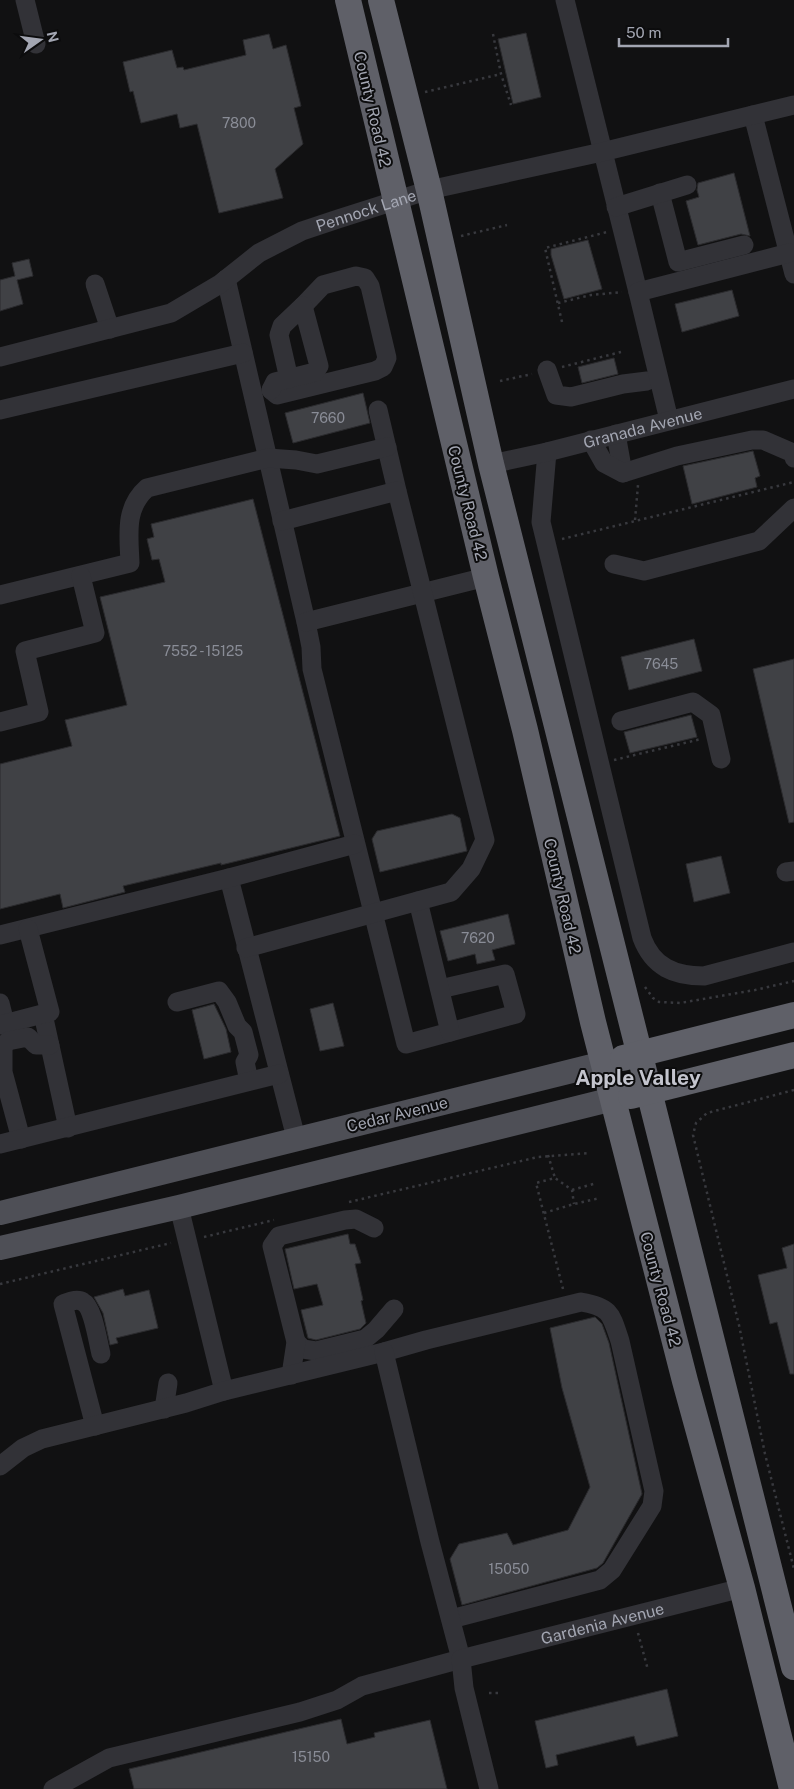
<svg xmlns="http://www.w3.org/2000/svg" width="794" height="1789" viewBox="0 0 794 1789" font-family="'Public Sans',sans-serif">
<rect width="100%" height="100%" fill="#111112"/>
<!-- building -->
<g fill="#404145" stroke="#2b2b2e">
<polygon points="526,33 541,97 513,104 498,39"/>
<polygon points="269,34 273,49 286,45 301,106 294,108 303,144 275,169 283,198 219,213 197,124 180,128 177,114 141,123 133,91 130,92 123,62 172,50 177,68 183,67 184,70 246,55 243,40"/>
<polygon points="734,173 750,236 741,234 698,245 686,201 699,197 697,190 698,183"/>
<polygon points="588,240 602,289 564,299 551,255 551,249"/>
<polygon points="29,259 33,276 17,280 23,304 0,311 0,280 15,276 12,263"/>
<polygon points="732,290 739,316 682,332 675,304"/>
<polygon points="614,358 618,374 582,383 578,367"/>
<polygon points="363,393 370,423 293,443 285,413"/>
<polygon points="753,451 760,476 755,478 757,487 692,504 683,466"/>
<polygon points="253,499 340,836 221,865 221,863 123,886 125,892 63,908 60,894 0,909 0,764 72,746 65,720 127,705 100,597 165,582 159,559 152,560 147,539 154,537 151,524"/>
<polygon points="694,639 702,671 629,690 621,657"/>
<polygon points="794,659 794,822 789,823 753,669"/>
<polygon points="691,715 697,737 630,753 624,732"/>
<polygon points="452,814 460,818 467,851 380,872 372,839 377,831"/>
<polygon points="721,856 730,893 694,902 686,864"/>
<polygon points="508,914 515,944 492,950 495,960 477,964 475,954 448,961 440,931"/>
<polygon points="333,1003 344,1046 320,1051 310,1009"/>
<polygon points="214,1004 226,1029 231,1052 204,1059 192,1010"/>
<polygon points="348,1234 350,1244 355,1244 361,1263 355,1264 363,1300 361,1301 366,1323 360,1329 316,1340 308,1338 301,1310 323,1305 317,1284 294,1289 285,1249"/>
<polygon points="794,1244 794,1374 790,1374 777,1322 770,1324 758,1275 787,1268 782,1248"/>
<polygon points="123,1289 125,1296 149,1290 158,1328 116,1338 118,1343 110,1345 103,1313 94,1297"/>
<polygon points="595,1317 602,1324 609,1343 642,1494 603,1563 597,1568 462,1605 450,1559 459,1544 507,1533 513,1545 568,1530 590,1487 562,1388 550,1328"/>
<polygon points="667,1689 678,1736 637,1746 634,1736 556,1755 558,1765 546,1768 535,1721"/>
<polygon points="341,1719 347,1744 375,1737 374,1733 430,1720 447,1789 134,1789 129,1769"/>
</g>
<g fill="none" stroke-linecap="round" stroke-linejoin="round">
<!-- path -->
<g stroke="#38393e" stroke-width="2.5" stroke-dasharray="2.5 4" stroke-linecap="butt">
<polyline points="493,34 501,74 511,105"/>
<polyline points="425,92 501,74"/>
<polyline points="461,236 507,225"/>
<polyline points="558,303 591,295 622,292"/>
<polyline points="562,322 545,248 607,232"/>
<polyline points="562,367 621,352"/>
<polyline points="500,381 532,374"/>
<polyline points="635,520 638,485"/>
<polyline points="562,539 794,482"/>
<polyline points="614,760 701,739"/>
<polyline points="645,987 653,998 659,1002 680,1003 755,990 794,981"/>
<polyline points="794,1090 707,1113 696,1123 693,1135 739,1325 765,1454 794,1569"/>
<polyline points="548,1155 555,1178"/>
<polyline points="572,1190 597,1183"/>
<polyline points="349,1202 538,1157 589,1153"/>
<polyline points="544,1213 574,1204 600,1198"/>
<polyline points="204,1237 274,1220"/>
<polyline points="0,1284 171,1243"/>
<polyline points="563,1289 536,1183 555,1178 572,1190 574,1204"/>
<polyline points="638,1633 648,1670"/>
<polyline points="489,1693 498,1693"/>
</g>
<!-- minor -->
<g stroke="#323237" stroke-width="19">
<polyline points="25,0 36,44"/>
<polyline points="565,0 638,292"/>
<polyline points="753,115 794,274"/>
<polyline points="660,193 678,262 744,245"/>
<polyline points="616,207 687,185"/>
<polyline points="226,279 306,622 311,647 312,669 406,1044 516,1014 505,974 440,989"/>
<polyline points="95,284 110,329"/>
<path id="s1" d="M0,357L171,313L220,284L259,253L302,231L338,219L429,190L602,152L794,105"/>
<polyline points="547,370 556,395 571,397 623,384 647,381"/>
<polyline points="271,390 277,395 375,371 383,367 387,358 370,286 365,278 356,276 323,285 303,306"/>
<polyline points="271,390 275,382 315,372 319,366 303,306 282,326 279,335 289,379"/>
<polyline points="0,410 243,353"/>
<polyline points="378,410 397,491"/>
<polyline points="669,420 638,292 789,253"/>
<polyline points="616,434 623,473"/>
<polyline points="591,440 604,463 623,473 677,456 752,440 763,440 793,453 794,458"/>
<path d="M547,452L541,522L642,938C653,967 674,976 704,976L794,952"/>
<path id="s2" d="M491,464L547,452L794,389"/>
<polyline points="614,564 644,571 759,541 794,508"/>
<path d="M0,595L130,563C129,536 124,508 147,488L268,458L296,460L317,464L387,447"/>
<polyline points="306,622 486,577"/>
<polyline points="621,721 693,702 711,715 721,759"/>
<polyline points="0,722 39,712 25,651 95,633 81,576"/>
<polyline points="786,872 794,871"/>
<polyline points="229,878 296,1138"/>
<polyline points="418,901 450,1032"/>
<polyline points="0,935 229,878 355,844"/>
<polyline points="246,948 451,892 471,869 485,840 397,491 282,521"/>
<polyline points="177,1002 219,991 227,1002 237,1026 243,1032 249,1055 245,1062 249,1081"/>
<polyline points="0,1003 5,1023"/>
<polyline points="43,1014 68,1128"/>
<polyline points="0,1025 50,1012 28,929"/>
<polyline points="21,1139 3,1072 3,1047 8,1041 28,1037 36,1045 50,1045"/>
<polyline points="0,1144 279,1074"/>
<polyline points="179,1207 224,1391"/>
<polyline points="296,1342 303,1349 316,1351 365,1339 376,1330 394,1309"/>
<polyline points="291,1375 296,1342 272,1246 279,1236 345,1220 356,1219 374,1228"/>
<polyline points="164,1409 168,1383"/>
<path d="M95,1426L63,1304C69,1302 77,1298 83,1302C93,1307 98,1342 101,1354"/>
<path d="M0,1466L23,1448L42,1439L186,1403L224,1391L384,1352L426,1340L581,1302C611,1307 611,1314 620,1341L654,1491L652,1506L612,1570L600,1580L451,1619"/>
<polyline points="53,1789 109,1758 300,1712 337,1700 362,1686 461,1659 430,1542 384,1352"/>
<path id="s3" d="M489,1789L464,1688L461,1659L742,1588"/>
</g>
<!-- major -->
<g stroke="#4e4f56" stroke-width="24">
<polyline points="0,1213 604,1063"/>
<polyline points="0,1248 179,1207 613,1099"/>
</g>
<!-- highway -->
<g stroke="#5f6068" stroke-width="26">
<polyline points="348,0 486,577 525,730 593,1022 685,1381 742,1588 792,1789"/>
<polyline points="381,0 429,190 491,464 794,1667"/>
<polyline points="623,1058 794,1015"/>
<polyline points="631,1096 794,1055"/>
</g>
</g>
<g text-anchor="middle" stroke-width="4" stroke-linejoin="round" paint-order="stroke">
<!-- number labels -->
<g font-size="14" fill="#8a8d97">
<text x="239" y="128">7800</text>
<text x="328" y="423">7660</text>
<text x="203" y="656">7552 - 15125</text>
<text x="661" y="669">7645</text>
<text x="478" y="943">7620</text>
<text x="509" y="1574">15050</text>
<text x="311" y="1762">15150</text>
</g>
<!-- street labels -->
<g font-size="16" fill="#a3a6b2" stroke="#0c0c0d">
<text transform="translate(373 109) rotate(77)" y="6">County Road 42</text>
<text dy="6" stroke="none"><textPath href="#s1" startOffset="399">Pennock Lane</textPath></text>
<text dy="6" stroke="none"><textPath href="#s2" startOffset="156">Granada Avenue</textPath></text>
<text transform="translate(468 503) rotate(76)" y="6">County Road 42</text>
<text transform="translate(563 896) rotate(77)" y="6">County Road 42</text>
<text transform="translate(397 1114) rotate(-14)" y="6">Cedar Avenue</text>
<text transform="translate(661 1289) rotate(75)" y="6">County Road 42</text>
<text dy="6" stroke="none"><textPath href="#s3" startOffset="279">Gardenia Avenue</textPath></text>
</g>
<!-- district labels -->
<g font-size="21" font-weight="bold" fill="#c4c5ce" stroke="#0c0c0d">
<text x="638" y="1085">Apple Valley</text>
</g>
</g>
<!-- north arrow -->
<g transform="translate(40 40) rotate(76)" stroke="#0c0c0d" stroke-width="4" paint-order="stroke">
<path d="M0-4L9 19L0 12L-9 19Z" fill="#a3a6b2"/>
<text y="-8" font-size="14" font-weight="bold" text-anchor="middle" fill="#a3a6b2">N</text>
</g>
<!-- scale -->
<path d="M619 38v8h109v-8" fill="none" stroke="#a3a6b2" stroke-width="2.5"/>
<text x="626" y="38" font-size="15" fill="#a3a6b2" stroke="#0c0c0d" stroke-width="4" paint-order="stroke">50 m</text>
</svg>
